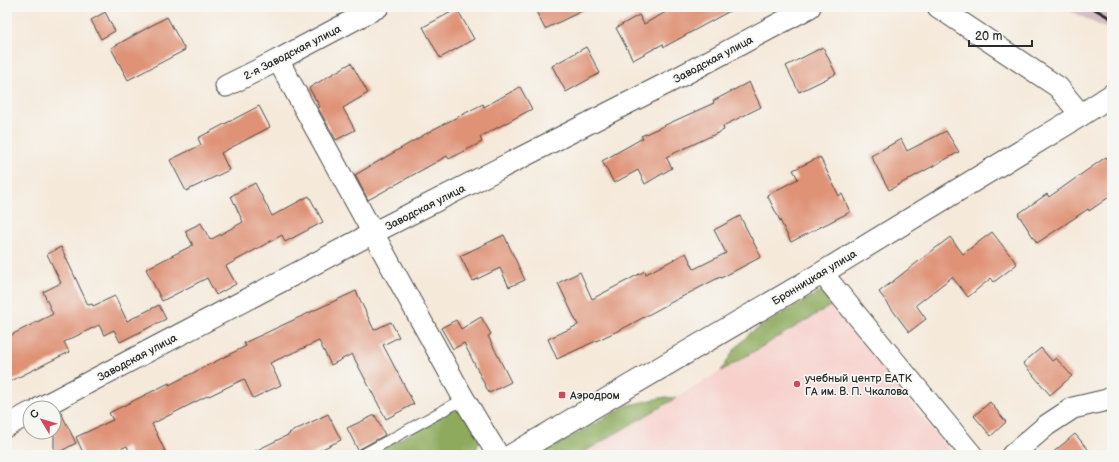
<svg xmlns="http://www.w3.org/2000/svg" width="1119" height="462" viewBox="0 0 1119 462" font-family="'Balsamiq Sans',sans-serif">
<rect width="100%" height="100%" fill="#f6f6f2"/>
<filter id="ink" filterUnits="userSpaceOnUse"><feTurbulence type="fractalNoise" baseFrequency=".025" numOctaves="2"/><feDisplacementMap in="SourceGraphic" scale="8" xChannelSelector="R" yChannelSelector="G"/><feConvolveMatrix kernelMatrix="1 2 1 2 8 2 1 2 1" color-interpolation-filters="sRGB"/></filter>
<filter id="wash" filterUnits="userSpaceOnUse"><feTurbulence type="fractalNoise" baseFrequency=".012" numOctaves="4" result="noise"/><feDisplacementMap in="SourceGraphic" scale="16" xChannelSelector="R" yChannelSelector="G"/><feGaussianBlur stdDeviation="0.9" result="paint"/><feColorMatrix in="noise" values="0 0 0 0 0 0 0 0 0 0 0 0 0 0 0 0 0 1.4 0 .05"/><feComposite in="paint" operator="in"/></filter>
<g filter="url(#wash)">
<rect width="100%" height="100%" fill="#f5e9da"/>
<!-- built -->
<polygon fill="#f7d0cc" points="832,305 953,455 579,455 721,371"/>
<!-- industrial -->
<polygon fill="#d2bec3" points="1062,7 1112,7 1112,31 1111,31"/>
<!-- forest -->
<g fill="#8daa5d" stroke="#5c6a44">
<polygon points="821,291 832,305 721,371 734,350 750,333"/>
<polygon points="665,397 676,398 579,455 539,455 628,405"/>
<polygon points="453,410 463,411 480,441 476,450 470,455 371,455"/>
</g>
<g id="blocks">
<!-- building -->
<g fill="#df9276">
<polygon points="534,7 590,7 545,29"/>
<polygon points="675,7 737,7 664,47 663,44 633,60 616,28 639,15 644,24"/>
<polygon points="457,9 474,39 440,58 423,27"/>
<polygon points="105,12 115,31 101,39 91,20"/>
<polygon points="167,17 185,50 128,80 111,48"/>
<polygon points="586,47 600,73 566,92 552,66"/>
<polygon points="823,47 836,74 799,92 786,66"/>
<polygon points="351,63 368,93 343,108 355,130 336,140 318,108 320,107 309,88"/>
<polygon points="749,82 761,107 723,126 724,130 666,157 672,168 645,184 638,170 614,183 602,161 643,138 641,136 714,103 713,101"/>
<polygon points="520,87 532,109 480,137 482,142 449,159 447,156 368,200 355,175 434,129 483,104 484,107"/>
<polygon points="259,106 270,127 221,153 229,170 186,191 170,160 201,145 198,138"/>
<polygon points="946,131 959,152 889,190 871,156 901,139 907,151"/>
<polygon points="820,157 839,196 842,194 850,212 791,242 767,195 798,179 793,170"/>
<polygon points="1106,157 1112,166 1112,195 1089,211 1088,209 1037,243 1018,214 1047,194 1049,197"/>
<polygon points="255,183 272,216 309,196 323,222 285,242 282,235 226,266 236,284 216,295 207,278 162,301 146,269 193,245 185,231 201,223 210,240 243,222 231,196"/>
<polygon points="740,216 761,257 721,278 720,277 670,303 624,328 557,359 548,339 578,325 558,283 580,272 592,299 645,271 646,274 686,253 694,269 726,253 714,230"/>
<polygon points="992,232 1017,264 994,282 991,278 968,297 952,277 916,305 926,319 909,332 879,292 950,237 963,254"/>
<polygon points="504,235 525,280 509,287 500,268 473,281 460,256"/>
<polygon points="61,247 88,305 92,304 93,306 115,296 127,321 159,305 166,319 120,342 114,330 104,335 99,325 64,342 69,352 7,383 7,337 53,314 43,292 61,283 47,254"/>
<polygon points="356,291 374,330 391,322 399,337 383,345 414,404 386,419 352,354 331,365 319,341 270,363 281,385 253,398 244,379 209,396 209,395 152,424 167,455 131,455 127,446 107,455 84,455 76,437 113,420 109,413 169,383 169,385 246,346 244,343"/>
<polygon points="481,317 491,334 488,336 511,382 489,393 464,343 453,349 441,328 456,320 461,329"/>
<polygon points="1041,348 1052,361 1056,358 1072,376 1050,395 1023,363"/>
<polygon points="990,402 1006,422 991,436 974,416"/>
<polygon points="60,411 76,443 54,455 54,414"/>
<polygon points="328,414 341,440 310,455 247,455 290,434 289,433"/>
<polygon points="375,415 385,435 358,450 347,428"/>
<polygon points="1075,434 1093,455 1050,455"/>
</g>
</g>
</g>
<g filter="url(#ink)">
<use href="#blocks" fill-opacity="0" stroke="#494845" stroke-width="1"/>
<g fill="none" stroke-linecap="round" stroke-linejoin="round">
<defs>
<polyline id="lane" points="362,455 464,399"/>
<g id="street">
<polyline points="938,7 1058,87 1081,115"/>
<polyline points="278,60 464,399 498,455"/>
<polyline points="226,86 278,60 378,7"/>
<polyline points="822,273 972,455"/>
<polyline points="40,408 373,233 683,75 810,7"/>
<polyline points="7,426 30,413"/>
<polyline points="1012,455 1047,425 1073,408 1107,400 1112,397"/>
</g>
<polyline id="secondary" points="512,455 822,273 1081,115 1112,95"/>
</defs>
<!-- lane casing -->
<use href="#lane" stroke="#494845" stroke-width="12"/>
<!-- street casing -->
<use href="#street" stroke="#494845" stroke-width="23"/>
<!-- secondary casing -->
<use href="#secondary" stroke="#494845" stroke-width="24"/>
<!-- lane -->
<use href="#lane" stroke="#fff" stroke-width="10"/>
<!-- street -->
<use href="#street" stroke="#fff" stroke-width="21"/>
<!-- secondary -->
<use href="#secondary" stroke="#fff" stroke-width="22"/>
<!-- rail -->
<polyline stroke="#2b2b2b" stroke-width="3" points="1091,7 1112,19"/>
</g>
</g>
<!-- markers -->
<g fill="#d1495b" stroke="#f6f6f2" stroke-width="1.5">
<circle cx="797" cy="384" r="4"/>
<rect x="558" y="391" width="8" height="8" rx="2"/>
</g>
<g text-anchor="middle" stroke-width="3.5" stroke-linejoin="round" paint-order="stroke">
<!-- street labels -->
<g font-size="11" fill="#2b2b2b" stroke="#f6f6f2">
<text transform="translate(292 52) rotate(-27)" y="4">2-я Заводская улица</text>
<text transform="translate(713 59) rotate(-28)" y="4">Заводская улица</text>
<text transform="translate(425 207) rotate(-27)" y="4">Заводская улица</text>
<text transform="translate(814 277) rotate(-31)" y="4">Бронницкая улица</text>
<text transform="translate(137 357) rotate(-28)" y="4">Заводская улица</text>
</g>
<!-- poi labels -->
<g font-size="11" fill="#2b2b2b" stroke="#f6f6f2" text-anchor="start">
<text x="805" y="382">учебный центр ЕАТК<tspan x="805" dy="13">ГА им. В. П. Чкалова</tspan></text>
<text x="570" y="399">Аэродром</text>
</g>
</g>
<!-- margin -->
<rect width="1119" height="462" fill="none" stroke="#f6f6f2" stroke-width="24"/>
<!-- north arrow -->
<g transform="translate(42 420) rotate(308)"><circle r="19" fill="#f6f6f2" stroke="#a5a5a2"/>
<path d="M0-3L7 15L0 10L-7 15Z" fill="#d1495b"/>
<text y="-6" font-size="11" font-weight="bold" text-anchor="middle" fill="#2b2b2b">С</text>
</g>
<!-- scale -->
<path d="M969 40v6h63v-6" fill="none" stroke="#2b2b2b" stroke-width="2"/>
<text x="975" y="40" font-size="12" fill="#2b2b2b" stroke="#f6f6f2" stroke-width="3" paint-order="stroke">20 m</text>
</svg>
